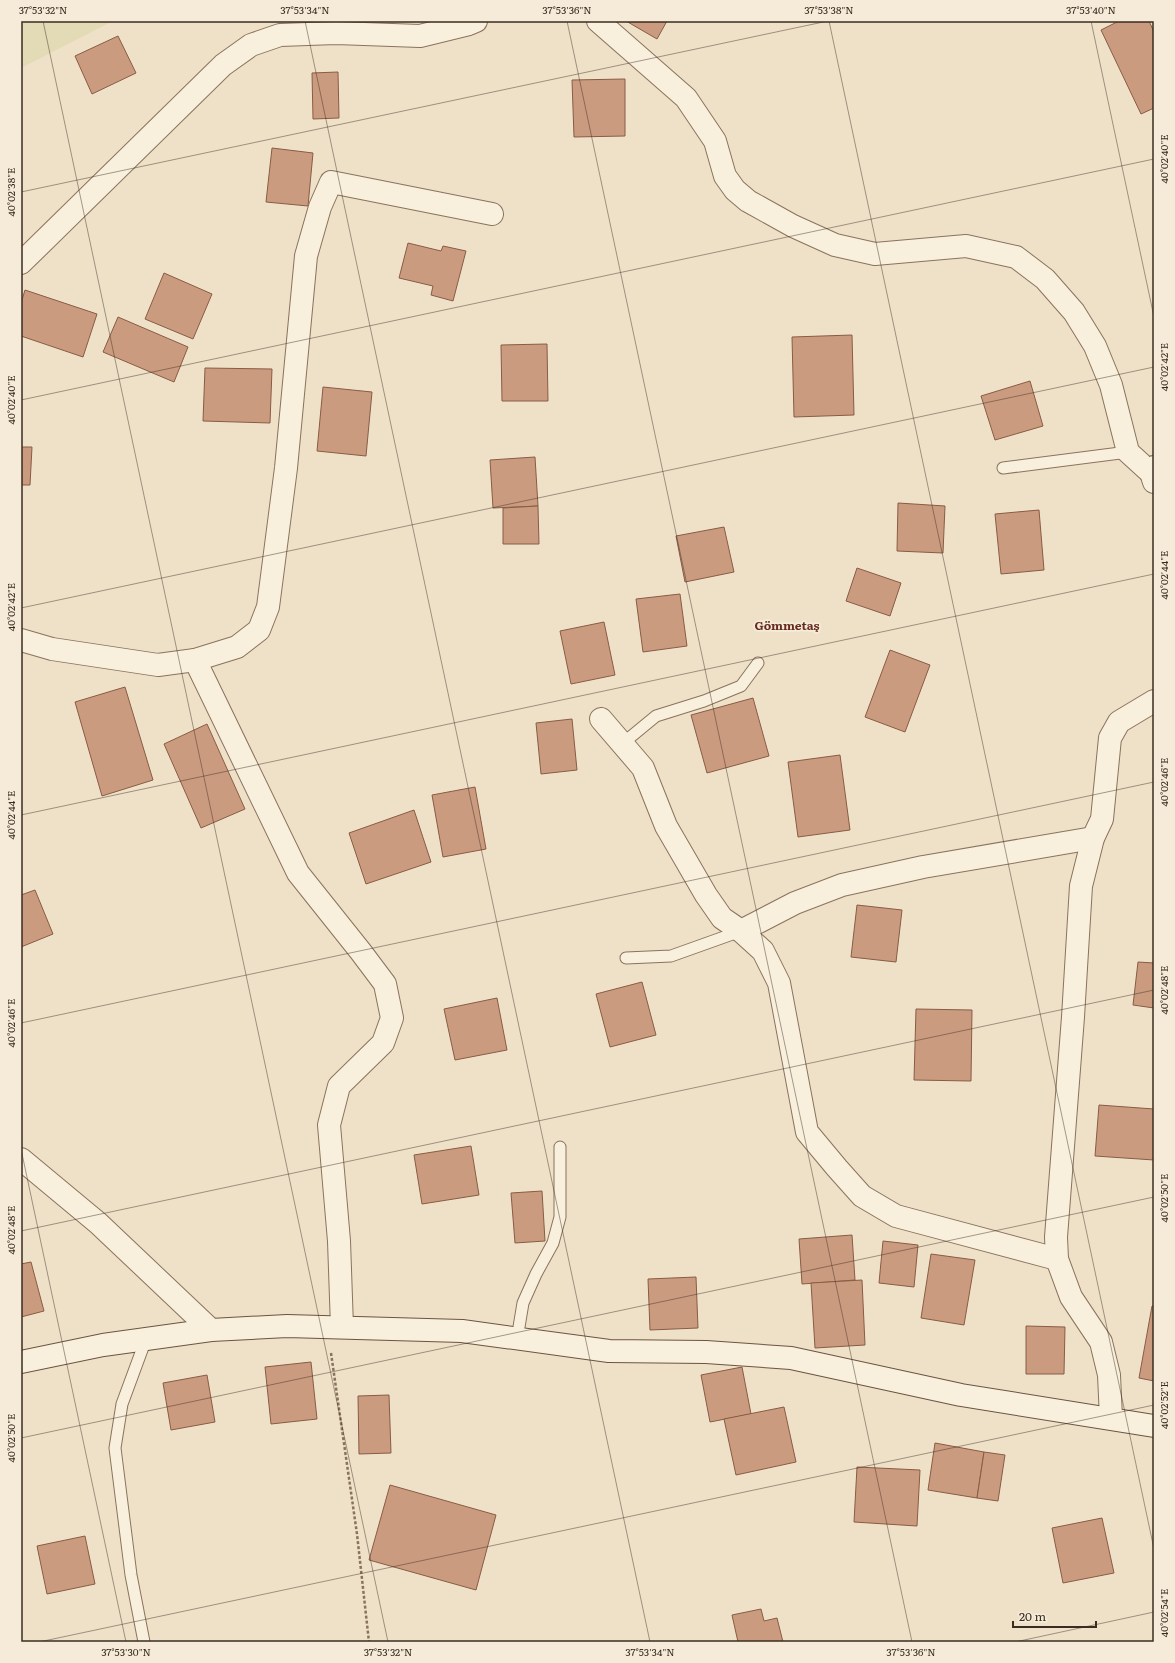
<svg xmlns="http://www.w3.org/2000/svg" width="1175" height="1663" viewBox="0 0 1175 1663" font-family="Literata,serif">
<rect width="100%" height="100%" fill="#eee1c8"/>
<!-- farmland -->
<polygon fill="#e3dab6" points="21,21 113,21 21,68"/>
<!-- building -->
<g fill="#cb9b7f" stroke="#895c44">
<polygon points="626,21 667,21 657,39"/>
<polygon points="1119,21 1149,21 1154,32 1154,108 1141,114 1101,30"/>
<polygon points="118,36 136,73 92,94 75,56"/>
<polygon points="338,72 339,118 313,119 312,73"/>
<polygon points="625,79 625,136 574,137 572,80"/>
<polygon points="272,148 313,153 308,206 266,202"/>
<polygon points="408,243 441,251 443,246 466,251 453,301 431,295 433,286 399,278"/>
<polygon points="164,273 212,294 193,339 145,319"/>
<polygon points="25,290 97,314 83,357 21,336 21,303"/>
<polygon points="118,317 188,347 174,382 103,352"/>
<polygon points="852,335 854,415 794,417 792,337"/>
<polygon points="547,344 548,401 502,401 501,345"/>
<polygon points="205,368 272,369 270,423 203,421"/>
<polygon points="1030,381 1043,426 995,440 981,396"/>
<polygon points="323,387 372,392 366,456 317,451"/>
<polygon points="21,447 32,447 30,485 21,485"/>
<polygon points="535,457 538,506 493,508 490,460"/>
<polygon points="898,503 945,506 943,553 897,551"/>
<polygon points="538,506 539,544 503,544 503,508"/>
<polygon points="1039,510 1044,570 1001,574 995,514"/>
<polygon points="724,527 734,572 685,582 676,536"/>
<polygon points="857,568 901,583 890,616 846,601"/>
<polygon points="680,594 687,646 643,652 636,599"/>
<polygon points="604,622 615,675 571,684 560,631"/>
<polygon points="890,650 930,665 905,732 865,717"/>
<polygon points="125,687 153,780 102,796 75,702"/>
<polygon points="753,698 769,756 707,773 691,715"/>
<polygon points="572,719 577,770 541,774 536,723"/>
<polygon points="207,724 245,809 201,828 164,744"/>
<polygon points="840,755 850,830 798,837 788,762"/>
<polygon points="475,787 486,849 443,857 432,795"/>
<polygon points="414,810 431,862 366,884 349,833"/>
<polygon points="35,890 53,934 21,947 21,895"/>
<polygon points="857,905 902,910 896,962 851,957"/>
<polygon points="1138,962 1154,963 1154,1008 1133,1005"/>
<polygon points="642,982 656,1035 610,1047 596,994"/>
<polygon points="497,998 507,1050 455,1060 444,1009"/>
<polygon points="916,1009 972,1010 971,1081 914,1080"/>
<polygon points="1099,1105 1154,1109 1154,1160 1095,1156"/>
<polygon points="471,1146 479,1195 422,1204 414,1155"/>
<polygon points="542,1191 545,1241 515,1243 511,1193"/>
<polygon points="852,1235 855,1280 802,1284 799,1239"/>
<polygon points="883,1241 918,1245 914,1287 879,1283"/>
<polygon points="931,1254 975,1260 964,1325 921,1318"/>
<polygon points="31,1262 44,1311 21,1317 21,1264"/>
<polygon points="696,1277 698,1328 650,1330 648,1279"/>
<polygon points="862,1280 865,1345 815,1348 811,1283"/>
<polygon points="1152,1306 1154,1306 1154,1381 1139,1378"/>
<polygon points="1026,1326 1065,1327 1064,1374 1026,1374"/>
<polygon points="311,1362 317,1419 271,1424 265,1367"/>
<polygon points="742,1367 751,1414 710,1422 701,1375"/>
<polygon points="207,1375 215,1422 171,1430 163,1383"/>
<polygon points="389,1395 391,1453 359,1454 358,1396"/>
<polygon points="784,1407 796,1462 736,1475 724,1419"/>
<polygon points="935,1443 984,1452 977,1498 928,1490"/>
<polygon points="984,1452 1005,1455 998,1501 977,1498"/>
<polygon points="857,1467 920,1470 917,1526 854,1522"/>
<polygon points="390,1485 496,1515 476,1590 369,1560"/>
<polygon points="1102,1518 1114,1573 1063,1583 1052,1528"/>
<polygon points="85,1536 95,1584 47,1594 37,1546"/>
<polygon points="761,1609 764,1621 777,1618 783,1642 738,1642 732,1615"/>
</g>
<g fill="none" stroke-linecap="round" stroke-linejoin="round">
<defs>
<g id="lane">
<polyline points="1003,468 1128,452"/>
<polyline points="622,744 656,716 704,701 741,686 758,663"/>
<polyline points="626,958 671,956 741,931"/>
<polyline points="517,1339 523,1303 536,1274 553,1243 560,1217 560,1147"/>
<polyline points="144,1642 131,1575 115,1448 122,1404 146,1339"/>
</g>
<g id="street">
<polyline points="598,21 686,98 715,141 725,176 735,190 748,201 793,226 835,245 875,254 966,246 1016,257 1045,279 1074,312 1095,346 1111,385 1128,452 1151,473 1154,482"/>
<polyline points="21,263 223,65 251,45 280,35 336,33 420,36 469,24 476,21"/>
<polyline points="21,640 52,649 158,665 195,660 237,647 259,630 268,607 286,468 306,256 320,207 331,182 492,214"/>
<polyline points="195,660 298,873 361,952 385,984 392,1018 383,1043 339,1086 329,1125 339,1241 342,1327"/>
<polyline points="601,719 643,768 666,826 706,895 722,918 741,931 763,951 779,983 807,1132 837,1168 862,1196 896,1216 1057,1259"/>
<polyline points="741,931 795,903 842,885 923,867 1093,838"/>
<polyline points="21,1159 98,1223 211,1330"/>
<polyline points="1111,1418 1109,1375 1101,1342 1071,1297 1057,1259 1056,1237 1073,1017 1081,886 1093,838 1102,819 1110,738 1119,722 1154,701"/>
</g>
<g id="secondary">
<polyline points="1151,473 1154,467"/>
<polyline points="21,1362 103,1345 211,1330 287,1326 462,1331 609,1351 706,1352 791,1358 961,1395 1154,1426"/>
</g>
</defs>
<!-- lane casing -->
<use href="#lane" stroke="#8a735d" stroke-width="13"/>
<!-- street casing -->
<use href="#street" stroke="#8a735d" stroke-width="24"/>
<!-- secondary casing -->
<use href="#secondary" stroke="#6c5440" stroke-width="24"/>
<!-- path -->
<polyline stroke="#8a735d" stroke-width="2.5" stroke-dasharray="3 2" stroke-linecap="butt" points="331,1353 357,1534 369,1642"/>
<!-- lane -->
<use href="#lane" stroke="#f8efdc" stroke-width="11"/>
<!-- street -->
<use href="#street" stroke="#f8efdc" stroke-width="22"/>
<!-- secondary -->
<use href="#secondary" stroke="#f8efdc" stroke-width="22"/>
</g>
<!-- ticks -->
<path fill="none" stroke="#3b2c21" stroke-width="1" stroke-opacity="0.45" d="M43,21L388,1642M305,21L650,1642M567,21L912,1642M829,21L1154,1549M1091,21L1154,317M21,192L828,21M21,400L1154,159M21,608L1154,367M21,815L1154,574M21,1023L1154,782M21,1149L126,1642M21,1231L1154,990M21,1438L1154,1197M39,1642L1154,1405M1015,1642L1154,1612"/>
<g text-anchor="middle" stroke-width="3.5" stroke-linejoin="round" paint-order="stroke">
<!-- quarter labels -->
<g font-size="12" font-weight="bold" fill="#662c21" stroke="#f5ebd8">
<text x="787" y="630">Gömmetaş</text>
</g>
</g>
<!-- border -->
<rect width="1175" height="1663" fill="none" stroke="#f5ebd8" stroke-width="44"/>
<!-- scale -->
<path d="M1013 1621v6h83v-6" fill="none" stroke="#3b2c21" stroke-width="2"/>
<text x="1019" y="1621" font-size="12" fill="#3b2c21" stroke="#f5ebd8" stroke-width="3" paint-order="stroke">20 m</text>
<rect x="22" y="22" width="1131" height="1619" fill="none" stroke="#3b2c21" stroke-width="1.5"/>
<g font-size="10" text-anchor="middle" fill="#3b2c21">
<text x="43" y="14">37°53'32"N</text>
<text x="305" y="14">37°53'34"N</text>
<text x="567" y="14">37°53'36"N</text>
<text x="829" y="14">37°53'38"N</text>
<text x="1091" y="14">37°53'40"N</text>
<text transform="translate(1164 159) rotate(-90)" y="4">40°02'40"E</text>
<text transform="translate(11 192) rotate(-90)" y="4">40°02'38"E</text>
<text transform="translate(1164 367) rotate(-90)" y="4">40°02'42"E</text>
<text transform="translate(11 400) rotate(-90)" y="4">40°02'40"E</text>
<text transform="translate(1164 575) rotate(-90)" y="4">40°02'44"E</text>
<text transform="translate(11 607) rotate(-90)" y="4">40°02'42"E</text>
<text transform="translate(1164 782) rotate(-90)" y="4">40°02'46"E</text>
<text transform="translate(11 815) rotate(-90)" y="4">40°02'44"E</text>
<text transform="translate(1164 990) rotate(-90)" y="4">40°02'48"E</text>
<text transform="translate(11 1023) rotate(-90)" y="4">40°02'46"E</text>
<text transform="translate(1164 1198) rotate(-90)" y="4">40°02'50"E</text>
<text transform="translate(11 1230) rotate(-90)" y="4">40°02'48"E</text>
<text transform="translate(1164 1405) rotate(-90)" y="4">40°02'52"E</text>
<text transform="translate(11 1438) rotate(-90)" y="4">40°02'50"E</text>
<text transform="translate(1164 1613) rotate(-90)" y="4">40°02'54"E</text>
<text x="126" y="1656">37°53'30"N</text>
<text x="388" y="1656">37°53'32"N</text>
<text x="650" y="1656">37°53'34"N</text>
<text x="911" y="1656">37°53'36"N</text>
</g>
</svg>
